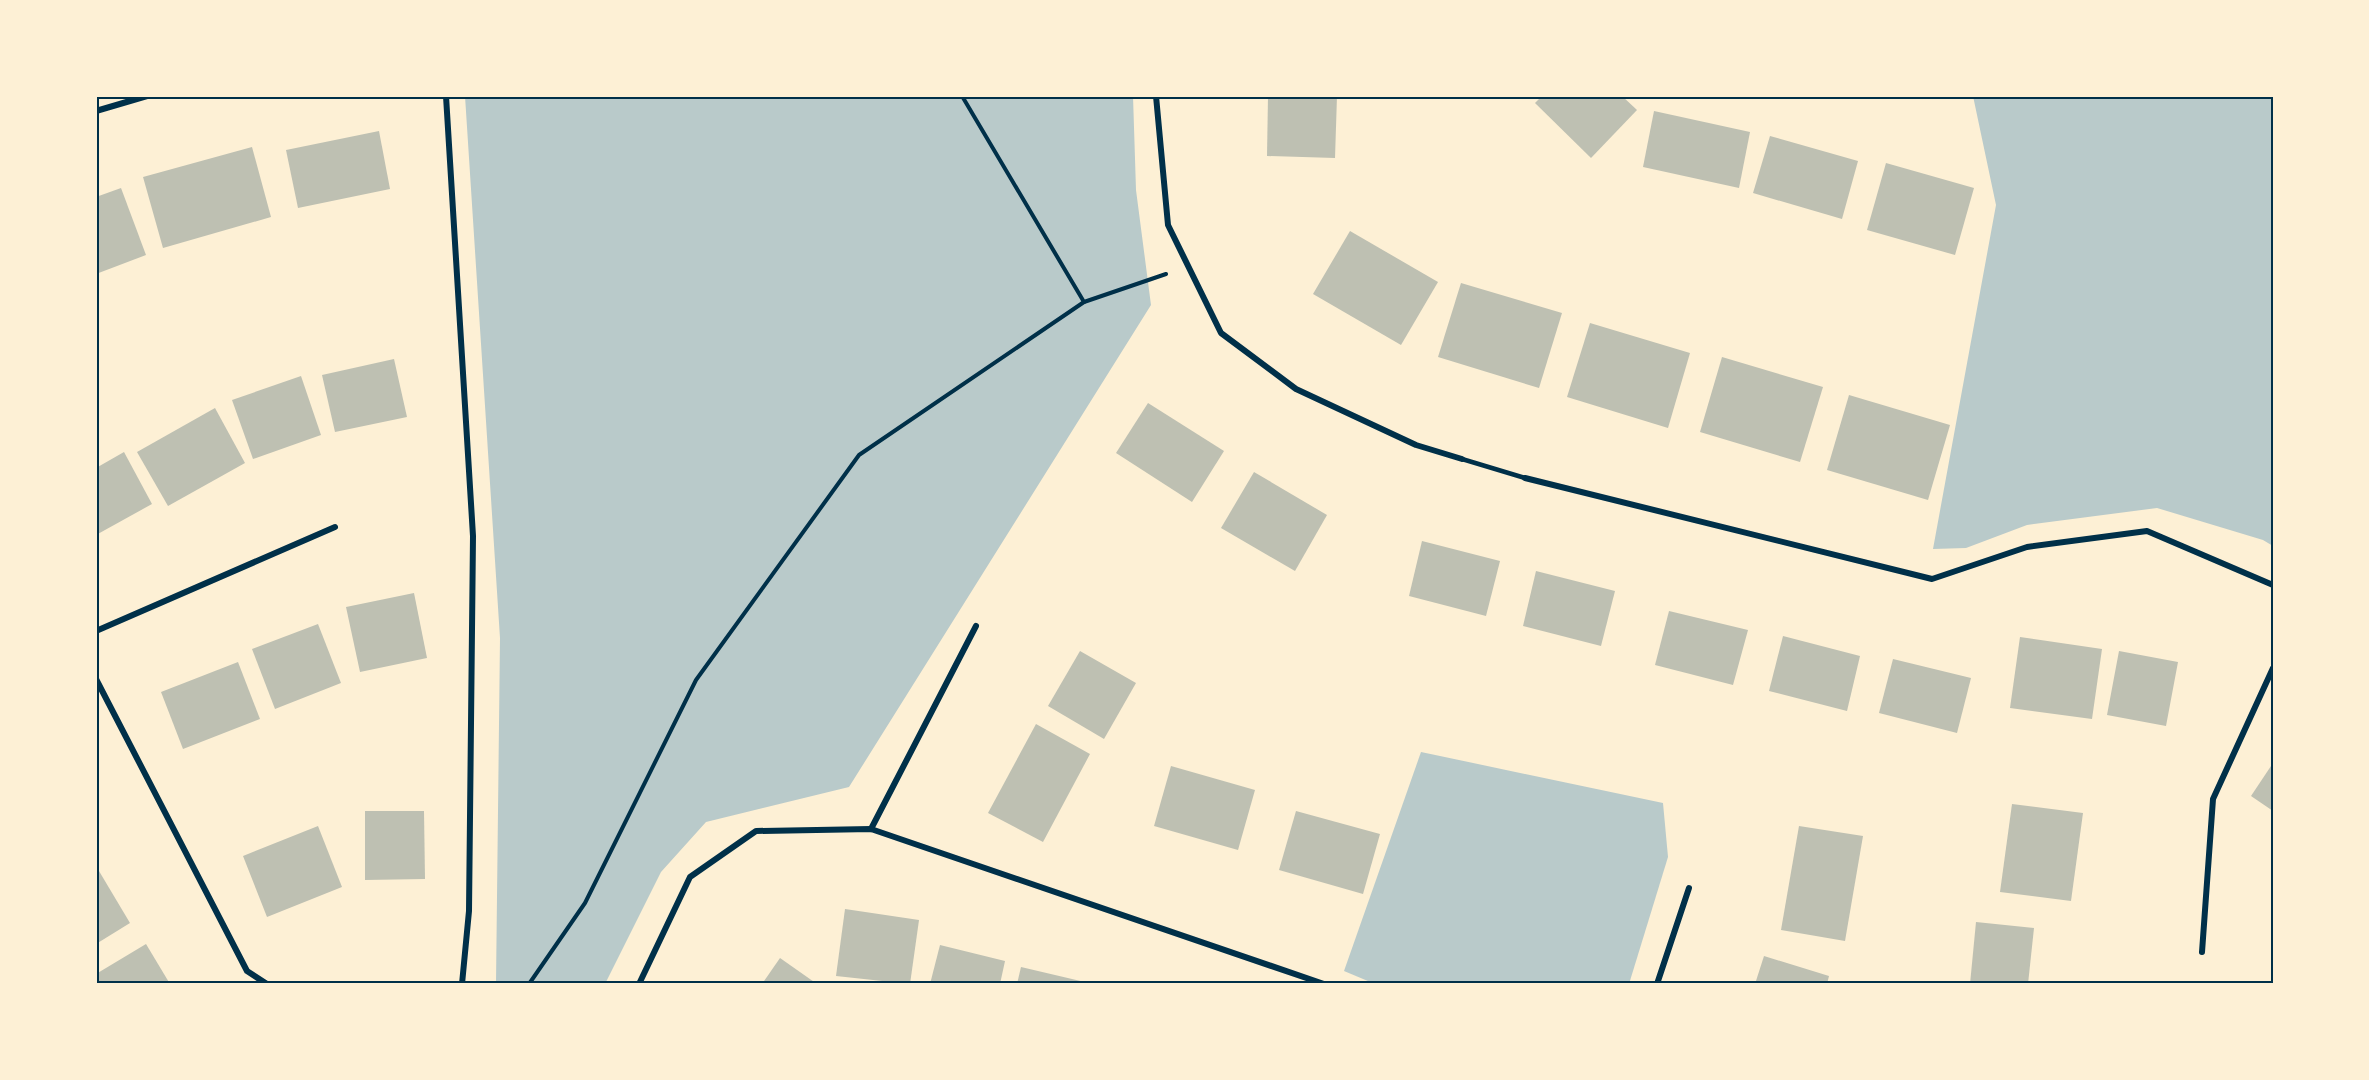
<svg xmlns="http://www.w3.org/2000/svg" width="2369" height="1080" viewBox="0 0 2369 1080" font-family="'Source Serif 4',serif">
<rect width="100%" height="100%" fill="#fdf0d5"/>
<!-- green -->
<g fill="#b9caca">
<polygon points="465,96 1133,96 1136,190 1151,305 849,787 706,822 661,872 605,984 496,984 500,638"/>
<polygon points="1973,96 2273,96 2273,546 2263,540 2157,508 2027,525 1966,548 1933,549 1996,205"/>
<polygon points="1421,752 1663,803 1668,857 1629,984 1375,984 1344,971"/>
</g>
<!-- building -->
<g fill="#bec0b2">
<polygon points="1268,96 1337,96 1335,158 1267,156"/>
<polygon points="1542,96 1622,96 1637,110 1591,158 1535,103"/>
<polygon points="1654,111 1750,132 1739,188 1643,167"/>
<polygon points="379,131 390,189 298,208 286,150"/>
<polygon points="1770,136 1858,161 1842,219 1753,193"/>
<polygon points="252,147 271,217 163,248 143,177"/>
<polygon points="1886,163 1974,188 1955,255 1867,230"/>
<polygon points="121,188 146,255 96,274 96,197"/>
<polygon points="1350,231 1438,282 1401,345 1313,294"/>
<polygon points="1461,283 1562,313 1539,388 1438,357"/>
<polygon points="1590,323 1690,353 1668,428 1567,397"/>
<polygon points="1722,357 1823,387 1800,462 1700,432"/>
<polygon points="394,359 407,417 335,432 322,375"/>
<polygon points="301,376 321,435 253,459 232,400"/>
<polygon points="1849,395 1950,425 1928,500 1827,470"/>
<polygon points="1148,403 1224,451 1192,502 1116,453"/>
<polygon points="215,408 245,463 168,506 137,452"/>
<polygon points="124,452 152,504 96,535 96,468"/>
<polygon points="1254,472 1327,515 1295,571 1221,528"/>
<polygon points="1422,541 1500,561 1486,616 1409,596"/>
<polygon points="1536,571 1615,591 1601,646 1523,626"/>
<polygon points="414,593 427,658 360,672 346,607"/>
<polygon points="1669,611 1748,630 1733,685 1655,665"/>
<polygon points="318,624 341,683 275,709 252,649"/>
<polygon points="1783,636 1860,656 1847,711 1769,691"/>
<polygon points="2020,637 2102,649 2092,719 2010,708"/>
<polygon points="1080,651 1136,683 1104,739 1048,706"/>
<polygon points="2119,651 2178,662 2166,726 2107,715"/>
<polygon points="1893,659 1971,678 1957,733 1879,713"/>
<polygon points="238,662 260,719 183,749 161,692"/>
<polygon points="1036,724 1090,754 1043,842 988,813"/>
<polygon points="2273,763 2273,811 2251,796"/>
<polygon points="1171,766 1255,790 1238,850 1154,826"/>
<polygon points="2012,804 2083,813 2071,901 2000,892"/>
<polygon points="365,811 424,811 425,879 365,880"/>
<polygon points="1296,811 1380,834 1363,894 1279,870"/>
<polygon points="318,826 342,887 267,917 243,856"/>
<polygon points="1799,826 1863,836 1845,941 1781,930"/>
<polygon points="96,866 130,923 96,944"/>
<polygon points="845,909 919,920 910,984 836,976"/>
<polygon points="1976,922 2034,928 2028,984 1970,984"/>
<polygon points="146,944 170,984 96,984 96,974"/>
<polygon points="940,945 1005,961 1000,984 930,984"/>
<polygon points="1764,956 1829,976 1827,984 1755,984"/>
<polygon points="780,958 817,984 762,984"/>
<polygon points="1021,967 1089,983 1089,984 1017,984"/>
</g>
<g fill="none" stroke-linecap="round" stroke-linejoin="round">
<!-- path -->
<g stroke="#003049" stroke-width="4">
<polyline points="962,96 1084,302 1166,274"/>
<polyline points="529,984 585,903 696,680 859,455 1084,302"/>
</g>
<!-- service -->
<polyline stroke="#003049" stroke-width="4.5" points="1462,459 1525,478"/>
<!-- minor -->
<g stroke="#003049" stroke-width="6">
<polyline points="446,96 473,536 469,911 462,984"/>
<polyline points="1156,96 1168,225 1221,333 1296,389 1416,445 1462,459"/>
<polyline points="96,111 147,96"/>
<polyline points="1525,478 1932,579 2027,547 2147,531 2273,585"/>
<polyline points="96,631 335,527"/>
<polyline points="96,679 247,971 267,984"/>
<polyline points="871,829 976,626"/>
<polyline points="2202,952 2213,799 2273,668"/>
<polyline points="639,984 690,877 756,831 871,829 1324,984"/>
<polyline points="1657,984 1689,888"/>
</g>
</g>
<!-- border -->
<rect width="2369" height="1080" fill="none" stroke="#fdf0d5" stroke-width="195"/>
<rect x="98" y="98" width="2174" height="884" fill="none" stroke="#003049" stroke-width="2"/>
</svg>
